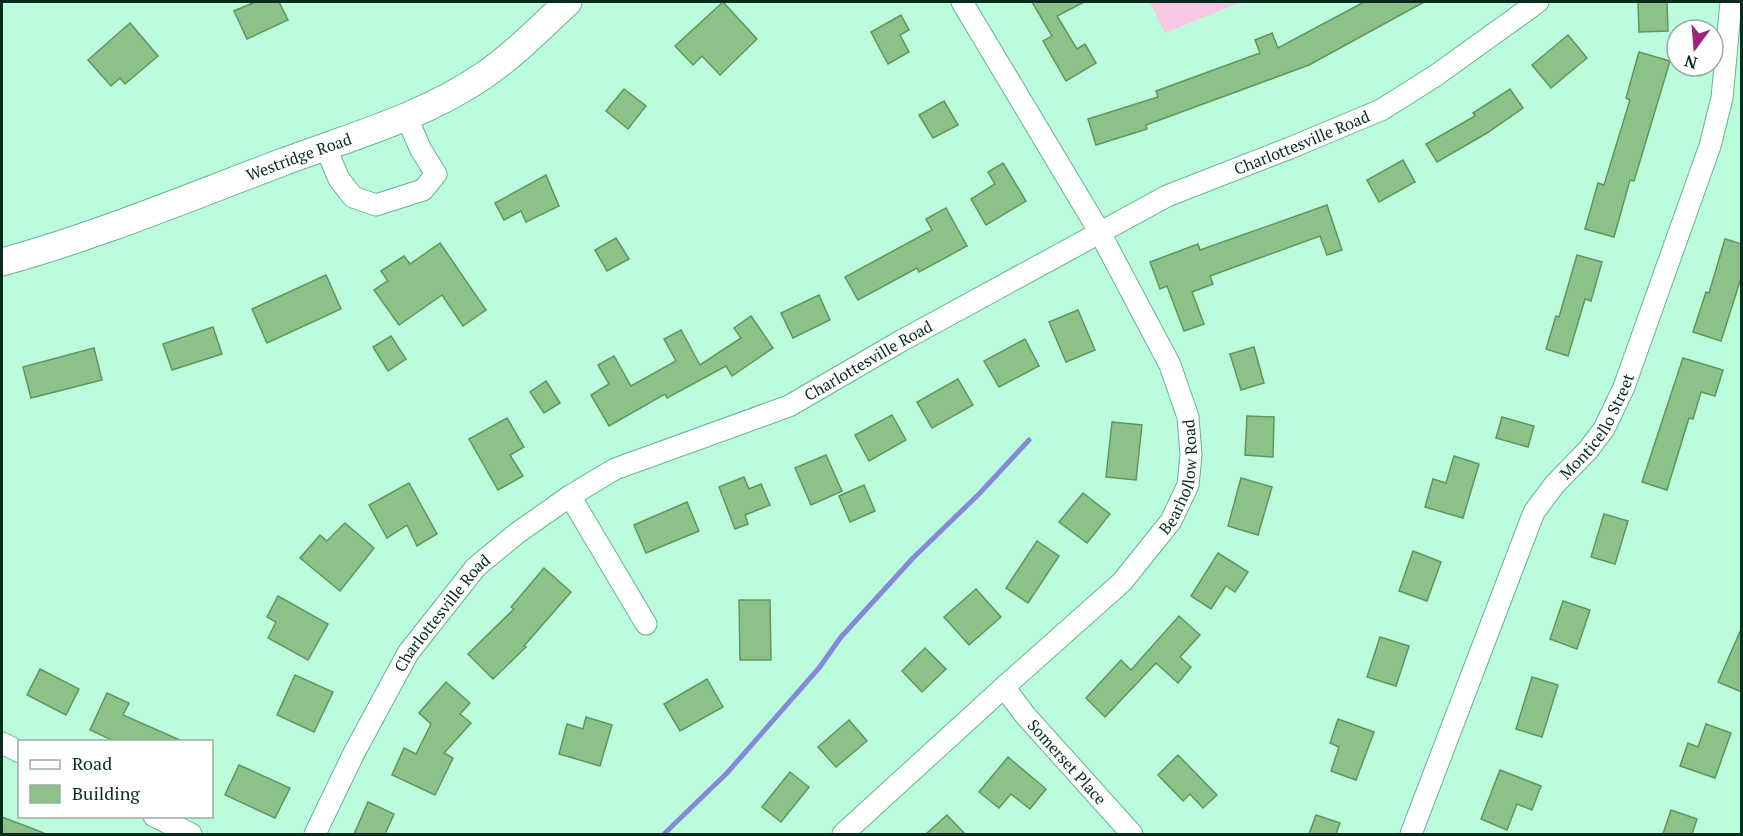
<svg xmlns="http://www.w3.org/2000/svg" width="1743" height="836" viewBox="0 0 1743 836" font-family="'PT Serif',serif">
<rect width="100%" height="100%" fill="#bafcdb"/>
<!-- green -->
<polygon fill="#f9c6e3" points="1150,2 1241,2 1165,33"/>
<g fill="none" stroke-linecap="round" stroke-linejoin="round">
<!-- stream -->
<polyline stroke="#8888da" stroke-width="5" points="664,834 727,773 819,668 841,637 913,558 979,494 1029,440"/>
</g>
<!-- building -->
<g fill="#8cc288" stroke="#61955e" stroke-width="1.5">
<polygon points="255,2 279,2 288,20 247,39 234,11"/>
<polygon points="723,2 757,39 720,75 702,56 693,65 675,46"/>
<polygon points="1032,2 1084,2 1057,16 1077,49 1085,44 1096,63 1066,81 1043,41 1052,36"/>
<polygon points="1364,2 1424,2 1309,65 1146,125 1147,129 1096,145 1088,119 1158,97 1156,91 1260,53 1255,40 1272,33 1278,48"/>
<polygon points="1638,2 1667,2 1668,31 1639,32"/>
<polygon points="901,15 909,30 900,35 909,52 888,64 871,32"/>
<polygon points="130,23 158,56 125,84 120,78 111,86 88,60"/>
<polygon points="1568,35 1587,58 1551,88 1532,65"/>
<polygon points="1639,52 1670,61 1634,181 1630,180 1614,237 1585,229 1598,183 1604,185 1630,100 1626,98"/>
<polygon points="624,89 646,106 628,129 606,111"/>
<polygon points="1510,89 1523,108 1487,133 1437,162 1426,144 1475,116 1473,113"/>
<polygon points="944,101 958,125 933,138 919,115"/>
<polygon points="1403,160 1415,182 1379,202 1367,180"/>
<polygon points="1003,163 1026,201 986,225 971,199 995,184 988,172"/>
<polygon points="546,175 559,206 526,222 521,211 504,220 495,203"/>
<polygon points="1327,205 1342,250 1327,255 1320,236 1210,276 1213,284 1192,292 1204,324 1184,331 1167,286 1160,289 1150,262 1198,244 1200,250"/>
<polygon points="946,208 967,246 919,272 917,268 858,300 845,277 932,230 926,219"/>
<polygon points="616,238 629,259 607,271 595,250"/>
<polygon points="1725,239 1742,244 1742,275 1721,341 1693,332 1706,292 1709,293"/>
<polygon points="440,243 486,310 463,326 442,295 399,325 374,290 388,281 381,271 404,256 410,264"/>
<polygon points="1577,255 1602,262 1591,301 1585,299 1568,356 1546,349 1556,316 1559,317"/>
<polygon points="326,275 341,309 267,343 252,309"/>
<polygon points="819,295 830,320 793,338 781,313"/>
<polygon points="1078,310 1095,350 1066,362 1049,322"/>
<polygon points="751,316 773,348 732,376 726,366 667,398 665,394 609,426 591,395 609,384 598,365 614,356 631,386 676,361 664,339 681,330 700,365 741,338 734,328"/>
<polygon points="213,327 222,354 172,370 163,344"/>
<polygon points="391,336 406,359 388,371 373,347"/>
<polygon points="1025,339 1039,366 999,387 984,361"/>
<polygon points="1254,347 1264,383 1241,390 1230,354"/>
<polygon points="94,348 102,380 31,398 23,367"/>
<polygon points="1683,358 1723,370 1715,396 1701,392 1693,419 1689,418 1667,490 1642,482"/>
<polygon points="958,379 973,405 932,428 917,402"/>
<polygon points="546,381 560,403 544,413 530,392"/>
<polygon points="892,415 906,440 869,461 855,435"/>
<polygon points="1247,416 1274,417 1273,457 1245,455"/>
<polygon points="1502,417 1534,426 1528,447 1496,438"/>
<polygon points="507,418 524,447 510,455 523,476 498,490 469,439"/>
<polygon points="1112,422 1142,425 1136,480 1106,477"/>
<polygon points="826,455 842,491 811,505 795,468"/>
<polygon points="1454,456 1479,464 1463,518 1425,507 1433,479 1446,483"/>
<polygon points="744,477 749,489 761,484 770,505 745,515 748,524 735,529 719,487"/>
<polygon points="1241,478 1272,487 1258,535 1228,526"/>
<polygon points="409,483 437,534 417,546 407,525 387,538 369,505"/>
<polygon points="864,485 875,511 850,522 839,496"/>
<polygon points="1083,493 1110,514 1087,543 1059,522"/>
<polygon points="687,502 699,531 646,553 634,525"/>
<polygon points="1604,514 1628,521 1615,564 1591,557"/>
<polygon points="345,523 374,548 340,591 300,558 320,535 327,541"/>
<polygon points="1037,541 1059,556 1028,603 1006,588"/>
<polygon points="1413,551 1441,562 1427,601 1399,591"/>
<polygon points="1218,553 1248,572 1235,592 1226,586 1211,609 1191,596"/>
<polygon points="544,568 571,592 524,646 526,647 493,679 468,654 514,609 511,607"/>
<polygon points="976,589 1001,617 969,645 944,617"/>
<polygon points="278,596 328,624 308,660 268,638 276,622 267,617"/>
<polygon points="739,600 770,600 771,660 740,660"/>
<polygon points="1563,601 1590,610 1577,649 1550,639"/>
<polygon points="1179,616 1200,635 1180,657 1191,667 1178,683 1156,663 1105,717 1086,698 1121,660 1131,670"/>
<polygon points="1742,627 1742,692 1718,682"/>
<polygon points="1380,637 1409,646 1396,686 1367,677"/>
<polygon points="925,648 946,669 922,692 902,671"/>
<polygon points="40,669 79,689 66,715 27,695"/>
<polygon points="295,675 333,692 314,732 277,715"/>
<polygon points="1532,677 1558,685 1542,737 1516,729"/>
<polygon points="707,679 723,707 680,731 664,704"/>
<polygon points="446,682 470,703 460,714 471,723 444,753 453,758 435,795 392,775 404,748 416,754 431,724 419,713"/>
<polygon points="107,693 129,703 123,715 182,741 114,741 90,730"/>
<polygon points="586,717 612,725 600,766 559,754 567,724 583,729"/>
<polygon points="1338,719 1374,732 1356,780 1331,771 1339,747 1330,743"/>
<polygon points="849,720 867,741 836,767 818,747"/>
<polygon points="1706,724 1731,733 1715,778 1680,766 1688,743 1698,747"/>
<polygon points="1178,755 1217,795 1203,808 1190,794 1183,801 1158,775"/>
<polygon points="1008,757 1046,789 1030,809 1011,794 999,808 979,792"/>
<polygon points="239,765 290,788 275,818 225,795"/>
<polygon points="1500,770 1541,786 1532,810 1517,804 1507,830 1481,819"/>
<polygon points="790,772 809,787 781,822 762,807"/>
<polygon points="368,802 394,814 385,834 354,834"/>
<polygon points="1671,810 1697,819 1692,834 1663,834"/>
<polygon points="947,815 965,834 926,834"/>
<polygon points="1316,815 1340,823 1336,834 1309,834"/>
<polygon points="2,817 44,833 44,834 2,834"/>
</g>
<g fill="none" stroke-linecap="round" stroke-linejoin="round">
<defs>
<g id="minor">
<polyline points="325,146 339,179 353,197 376,205 423,190 436,174 421,150 406,116"/>
<polyline points="570,496 646,624"/>
<path id="s1" d="M1004,687L1025,715L1132,834"/>
<polyline points="2,743 20,752"/>
<polyline points="154,816 191,834"/>
<path id="s2" d="M315,834L354,753L408,653L476,567L516,534L570,496L615,469L789,406L901,341L1167,196L1290,148L1381,110L1435,76L1538,2"/>
<path id="s3" d="M843,834L1004,687L1122,582L1171,521L1188,485L1191,455L1188,417L1170,365L1099,231L962,2"/>
<path id="s4" d="M1411,834L1534,512L1555,484L1588,450L1604,429L1624,387L1710,146L1722,98L1731,2"/>
</g>
<g id="major">
<path id="s5" d="M2,262C97,236 190,197 283,162C350,137 423,117 483,76C514,55 541,27 568,2"/>
</g>
</defs>
<!-- minor casing -->
<use href="#minor" stroke="#63b590" stroke-width="23"/>
<!-- major casing -->
<use href="#major" stroke="#63b590" stroke-width="29"/>
<!-- minor -->
<use href="#minor" stroke="#fff" stroke-width="21"/>
<!-- major -->
<use href="#major" stroke="#fff" stroke-width="27"/>
</g>
<g text-anchor="middle" stroke-width="4.5" stroke-linejoin="round" paint-order="stroke">
<!-- street labels -->
<g font-size="16" fill="#072c1d" stroke="#fff">
<text dy="6" stroke="none"><textPath href="#s2" startOffset="1246">Charlottesville Road</textPath></text>
<text dy="6" stroke="none"><textPath href="#s5" startOffset="315">Westridge Road</textPath></text>
<text dy="6" stroke="none"><textPath href="#s2" startOffset="760">Charlottesville Road</textPath></text>
<text dy="6" stroke="none"><textPath href="#s4" startOffset="452">Monticello Street</textPath></text>
<text dy="6" stroke="none"><textPath href="#s3" startOffset="500">Bearhollow Road</textPath></text>
<text dy="6" stroke="none"><textPath href="#s2" startOffset="256">Charlottesville Road</textPath></text>
<text dy="6" stroke="none"><textPath href="#s1" startOffset="98">Somerset Place</textPath></text>
</g>
</g>
<!-- border -->
<rect width="1743" height="836" fill="none" stroke="#072c1d" stroke-width="6"/>
<!-- legend -->
<rect x="18" y="740" width="195" height="78" fill="#ffffff" stroke="#9caba5" stroke-width="1.5"/>
<rect x="30" y="760" width="30" height="9" fill="#ffffff" stroke="#9caba5" stroke-width="1.5"/>
<text x="72" y="770" font-size="18" fill="#072c1d">Road</text>
<rect x="30" y="785" width="30" height="18" fill="#8cc288" stroke="#9caba5" stroke-width="1.5"/>
<text x="72" y="800" font-size="18" fill="#072c1d">Building</text>
<!-- north arrow -->
<g transform="translate(1695 48) rotate(196)"><circle r="28" fill="#ffffff" stroke="#9caba5" stroke-width="1.5"/>
<path d="M0-4.5L10 22L0 15L-10 22Z" fill="#9e237a"/>
<text y="-9" font-size="16" font-weight="bold" text-anchor="middle" fill="#072c1d">N</text>
</g>
</svg>
